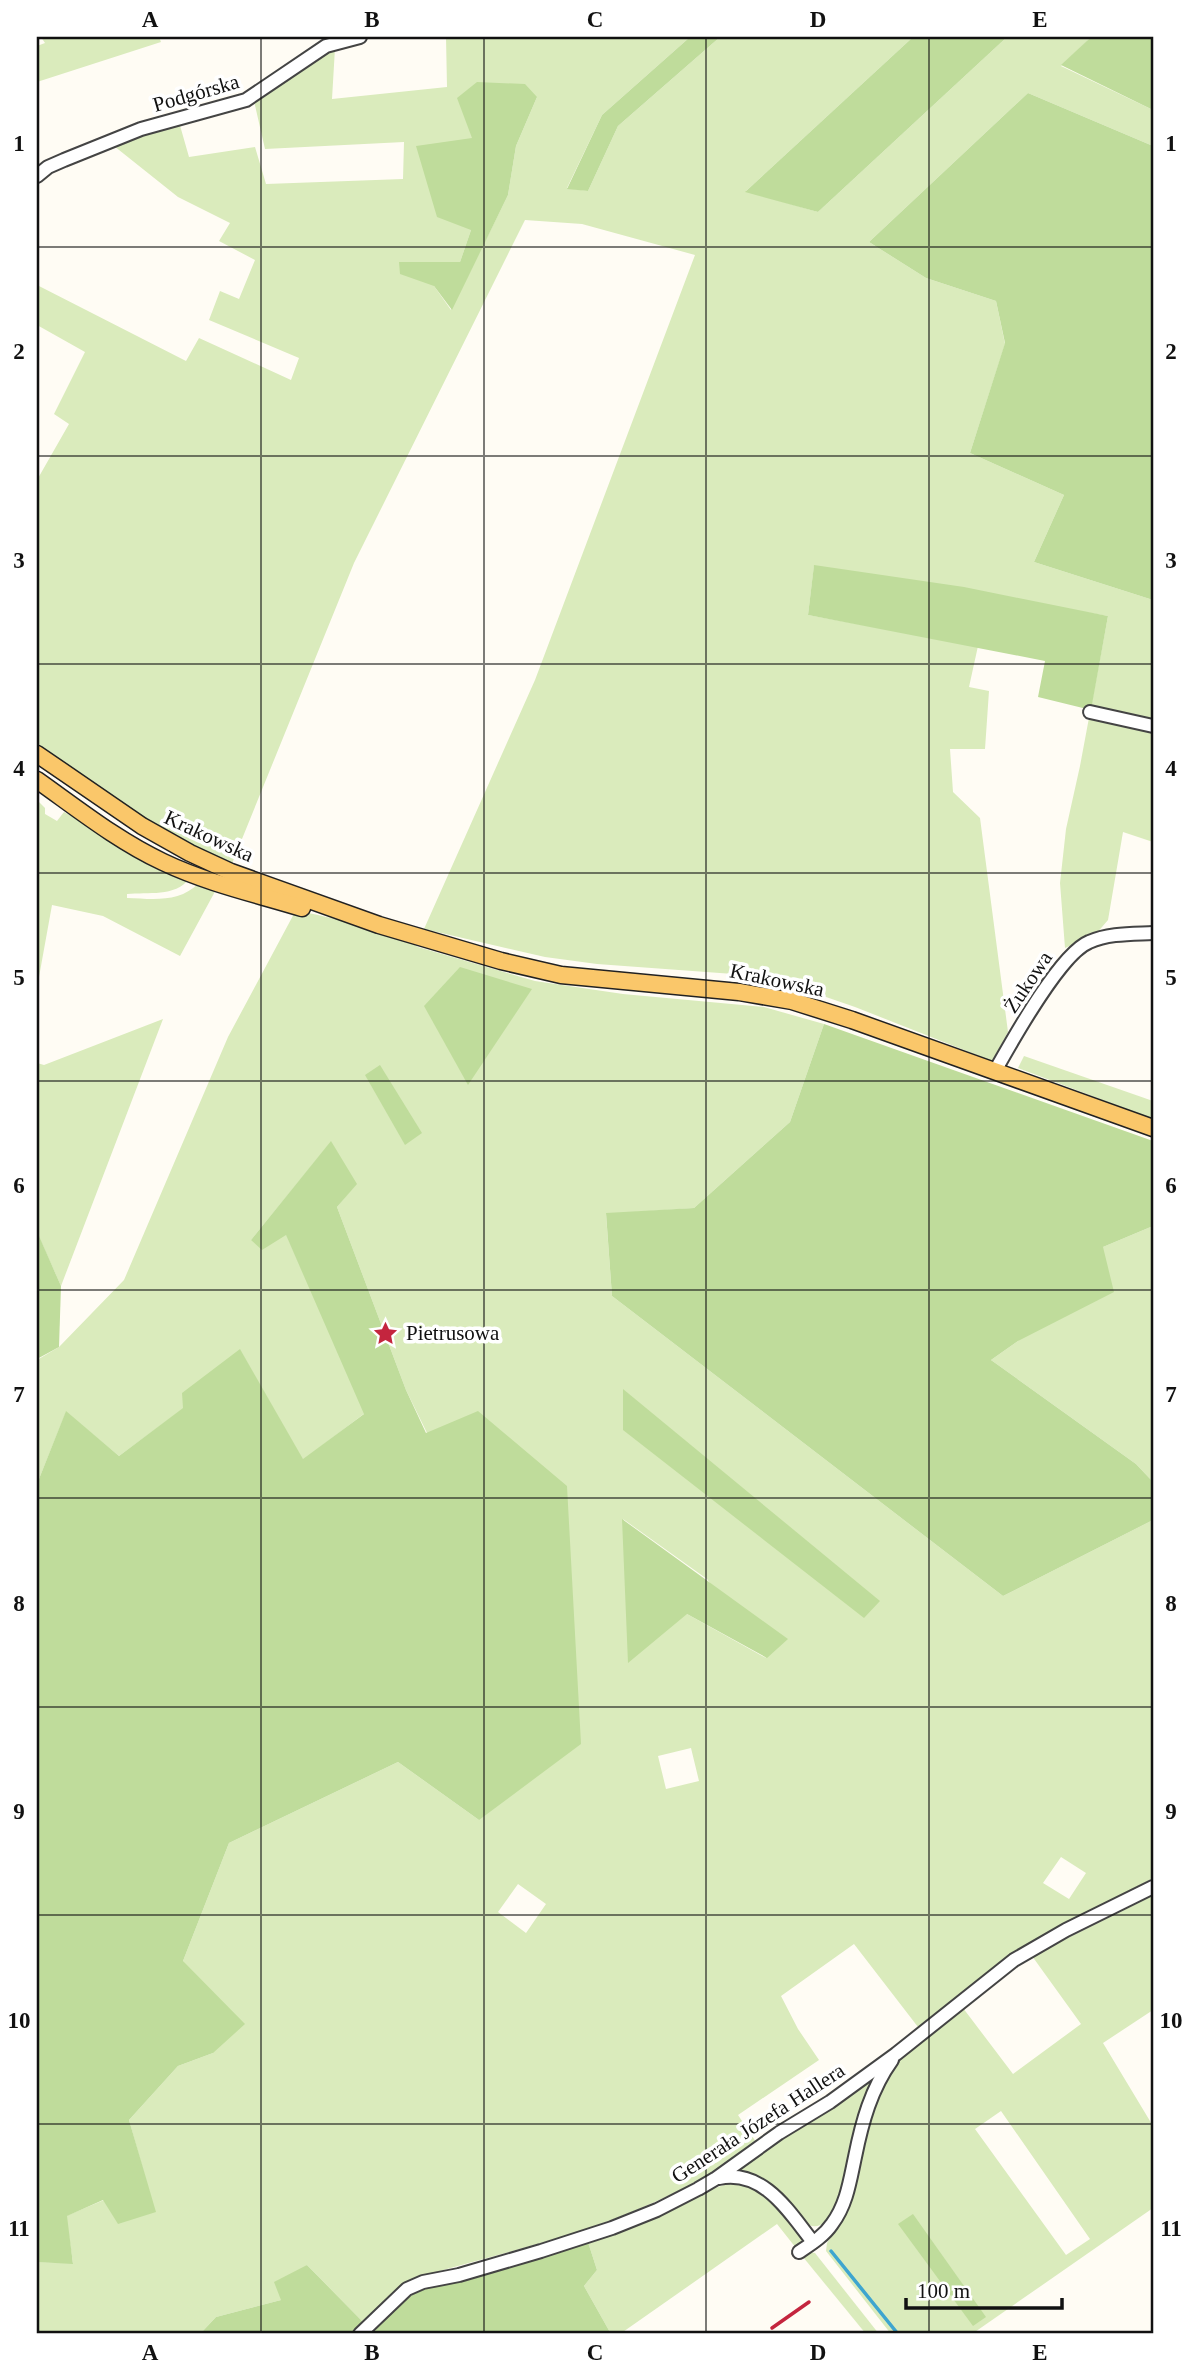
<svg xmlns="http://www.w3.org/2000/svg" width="1190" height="2371" viewBox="0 0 1190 2371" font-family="Georgia,serif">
<rect width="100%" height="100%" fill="#fffcf4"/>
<!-- green -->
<g fill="#daebbc" fill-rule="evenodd">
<polygon points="41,37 159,37 161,42 37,82 37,46 45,43"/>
<path d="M446,37H690L602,115L567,188L588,191L618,126L720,37H913L746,191L818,212L1007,37H1091L1061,66L1153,110V146L1028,93L869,242L926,278L996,301L1005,344L970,453L1064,495L1034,562L1153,600V842L1123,832L1108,920L1096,934L1065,948L1060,883L1066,829L1080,766L1108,616L814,566L808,615L978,646L969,687L989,691L985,749H950L953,792L980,818L1008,1032L992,1061L855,1007L797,987L747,975L597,964L545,957L424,929L535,680L695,255L582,224L525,220L354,563L231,866L159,828L37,745V480L69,424L54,414L85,352L37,325V285L186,361L199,338L291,380L299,358L209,320L220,291L239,299L255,260L219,241L230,223L178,197L114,146L137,135L179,122L189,157L255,147L266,184L403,179L404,142L265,149L254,101L263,98L285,80L335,48L332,99L447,87ZM537,97L516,146L508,195L451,310L434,286L460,262L471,230L472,138Z"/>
<path d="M37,800L45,808V814L57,821L64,812L189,879C175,897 148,892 127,894V898C154,899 179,903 199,883L218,886L180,956L103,916L52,905L37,988Z"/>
<path d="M296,910C328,918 394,929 418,947L535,981L623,994L764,1007L824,1024L790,1122L694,1208L606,1214L612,1296L1003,1596L1153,1520V1878L1021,1948L918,2027L854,1944L781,1996L798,2029L819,2060L738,2115L758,2145C704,2180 647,2209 586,2229C533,2247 479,2259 426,2275C399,2287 384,2301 363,2322L307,2265L281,2300L216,2317L200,2334H37V2262L73,2263L66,2216L104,2200L155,2212L129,2120L178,2066L213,2053L183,1961L229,1843L398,1762L479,1820L427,1433L406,1390L337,1207L356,1184L331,1142L251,1240L286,1234L365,1413L303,1460L240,1350L184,1408L119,1456L66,1412L37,1484V1360L59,1347L124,1280L228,1037ZM623,1519L707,1579L766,1658L687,1614ZM691,1748L699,1781L666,1789L658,1756ZM1061,1857L1086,1873L1069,1899L1043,1883ZM518,1884L546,1904L526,1933L498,1912Z"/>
<polygon points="163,1019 61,1286 39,1237 37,1237 37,1063 44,1065"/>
<polygon points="1024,1056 1153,1101 1153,1119 1018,1068"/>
<polygon points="1153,1226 1153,1482 1136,1464 991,1360 1018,1341 1103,1247"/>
<path d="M1152,1896L1153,2010L1103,2043L1153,2126V2208L972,2334H891L826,2251L827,2243L845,2215L853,2197L857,2173L875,2107L885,2083L897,2062L963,2008L1013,2074L1081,2024L1032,1956ZM1001,2111L1090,2239L1066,2255L975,2129Z"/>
<path d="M877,2070C871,2087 862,2104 857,2121C852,2140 842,2238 809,2225C802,2223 799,2215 795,2209C780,2191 765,2179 743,2172L741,2167Z"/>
<path d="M730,2183C766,2185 779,2210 800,2235C802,2242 802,2244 796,2248L777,2224L620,2334H611L584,2286L597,2270L588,2242L656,2217L703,2192Z"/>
<polygon points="809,2252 815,2253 879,2334 866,2334 803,2257"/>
</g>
<!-- forest -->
<g fill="#bfdc9b">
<polygon points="690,37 720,37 618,126 588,191 567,189 602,115"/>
<polygon points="913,37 1007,37 818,212 745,192"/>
<polygon points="1091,37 1153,37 1153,110 1061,65"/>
<polygon points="477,82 525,84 537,97 516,146 508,195 452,310 434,286 400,274 399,262 460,262 471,230 437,217 416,146 472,138 457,98"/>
<polygon points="1028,93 1153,146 1153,600 1034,562 1064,495 970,453 1005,343 996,301 926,278 869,242"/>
<polygon points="814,565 964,587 1108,616 1091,710 1038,697 1045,661 808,615"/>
<polygon points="460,967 532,989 468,1085 424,1006"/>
<polygon points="824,1024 1153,1141 1153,1226 1103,1247 1114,1292 1018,1341 991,1360 1136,1464 1153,1482 1153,1520 1003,1596 612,1296 606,1213 694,1208 790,1122"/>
<polygon points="380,1065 422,1133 405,1145 365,1075"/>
<polygon points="331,1141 357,1184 337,1207 406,1390 426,1433 478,1411 567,1486 581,1744 479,1820 398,1762 229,1843 183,1961 245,2024 213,2053 178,2066 129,2120 156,2212 118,2224 103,2200 67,2216 73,2264 37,2262 37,1484 66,1411 119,1456 183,1408 182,1393 240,1349 303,1459 364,1414 286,1235 262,1250 251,1240"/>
<polygon points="39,1236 61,1286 59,1347 37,1359 37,1237"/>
<polygon points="623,1389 880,1601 864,1618 623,1430"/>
<polygon points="622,1519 788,1639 767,1658 687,1614 628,1663"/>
<polygon points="913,2214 986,2317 973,2326 898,2224"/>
<polygon points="588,2242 597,2270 584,2286 611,2334 375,2334 371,2331 412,2295 432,2286"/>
<polygon points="307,2265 363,2322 350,2334 200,2334 216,2317 281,2300 274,2282"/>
</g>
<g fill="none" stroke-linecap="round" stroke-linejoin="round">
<!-- stream -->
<polyline stroke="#3ea5cf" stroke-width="3.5" points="831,2251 898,2334"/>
<defs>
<g id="minor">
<polyline points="37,176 48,167 64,160 141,129 246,100 326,46 360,37"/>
<polyline points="1090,712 1153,726"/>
<path d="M995,1071C1012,1041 1060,954 1089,942C1109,933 1132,934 1153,933"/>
<path d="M719,2178C764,2169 789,2212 813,2242"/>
<path d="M799,2252C811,2244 824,2236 832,2224C847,2204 850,2180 855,2157C862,2122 871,2089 892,2060"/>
<polyline points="360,2334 407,2289 423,2282 459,2275 541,2251 612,2228 657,2210 698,2189 715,2179 779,2133 830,2102 896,2054 1014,1960 1066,1930 1153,1887"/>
</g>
<g id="major">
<polyline points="37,754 142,826 190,853 231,872 379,925 501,961 561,975 739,992 792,1001 852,1020 1153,1128"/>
<path d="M37,780C78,809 118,841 163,862C207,883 256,894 302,908"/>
</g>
</defs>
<!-- minor casing -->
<use href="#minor" stroke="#444" stroke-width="16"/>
<!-- major casing -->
<use href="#major" stroke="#222" stroke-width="19"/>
<!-- minor -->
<use href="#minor" stroke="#fff" stroke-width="12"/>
<!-- major -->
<use href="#major" stroke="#fac76a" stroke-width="16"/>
<!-- rail -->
<polyline stroke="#c4253e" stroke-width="3.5" points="772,2328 809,2302"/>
</g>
<!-- grid -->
<path fill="none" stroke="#111" stroke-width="2" stroke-opacity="0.55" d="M261,37V2334M484,37V2334M706,37V2334M929,37V2334M37,247H1153M37,456H1153M37,664H1153M37,873H1153M37,1081H1153M37,1290H1153M37,1498H1153M37,1707H1153M37,1915H1153M37,2124H1153"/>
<!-- icons -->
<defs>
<symbol id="sight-bare" viewBox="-9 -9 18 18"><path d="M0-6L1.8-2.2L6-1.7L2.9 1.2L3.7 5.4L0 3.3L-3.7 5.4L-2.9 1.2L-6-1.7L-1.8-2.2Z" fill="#c4253e" stroke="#fff" stroke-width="2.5" paint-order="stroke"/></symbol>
</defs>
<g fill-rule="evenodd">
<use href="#sight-bare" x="368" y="1316" width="35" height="35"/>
</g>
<g text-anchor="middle" stroke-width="7" stroke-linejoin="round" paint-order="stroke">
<!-- street labels -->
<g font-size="21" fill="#111" stroke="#fff">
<text transform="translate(196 93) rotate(-16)" y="7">Podgórska</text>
<text transform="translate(209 836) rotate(25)" y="7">Krakowska</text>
<text transform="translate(777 980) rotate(12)" y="7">Krakowska</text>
<text transform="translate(1028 982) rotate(-56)" y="7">Żukowa</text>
<text transform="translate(758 2123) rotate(-33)" y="7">Generała Józefa Hallera</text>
</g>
<!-- poi labels -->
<g font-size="21" fill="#111" stroke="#fff" text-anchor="start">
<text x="406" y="1340">Pietrusowa</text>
</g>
</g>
<!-- border -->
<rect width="1190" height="2371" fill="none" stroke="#ffffff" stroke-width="77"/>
<!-- scale -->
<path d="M906 2298v10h156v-10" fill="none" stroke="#111111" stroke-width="3.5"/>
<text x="917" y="2298" font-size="21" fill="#111111" stroke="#ffffff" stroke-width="5" paint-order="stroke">100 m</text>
<rect x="38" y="38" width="1114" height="2294" fill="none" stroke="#111" stroke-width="2.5"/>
<g font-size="23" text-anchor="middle" font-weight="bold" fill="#111">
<text x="150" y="27">A</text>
<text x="372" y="27">B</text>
<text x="595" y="27">C</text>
<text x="818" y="27">D</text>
<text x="1040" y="27">E</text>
<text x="19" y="151">1</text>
<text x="1171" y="151">1</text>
<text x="19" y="359">2</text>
<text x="1171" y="359">2</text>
<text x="19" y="568">3</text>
<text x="1171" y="568">3</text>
<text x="19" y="776">4</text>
<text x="1171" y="776">4</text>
<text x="19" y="985">5</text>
<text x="1171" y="985">5</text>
<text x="19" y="1193">6</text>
<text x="1171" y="1193">6</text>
<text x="19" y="1402">7</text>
<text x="1171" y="1402">7</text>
<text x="19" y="1611">8</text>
<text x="1171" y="1611">8</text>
<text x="19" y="1819">9</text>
<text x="1171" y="1819">9</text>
<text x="19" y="2028">10</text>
<text x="1171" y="2028">10</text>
<text x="19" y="2236">11</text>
<text x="1171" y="2236">11</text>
<text x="150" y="2360">A</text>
<text x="372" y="2360">B</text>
<text x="595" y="2360">C</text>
<text x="818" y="2360">D</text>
<text x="1040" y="2360">E</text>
</g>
</svg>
